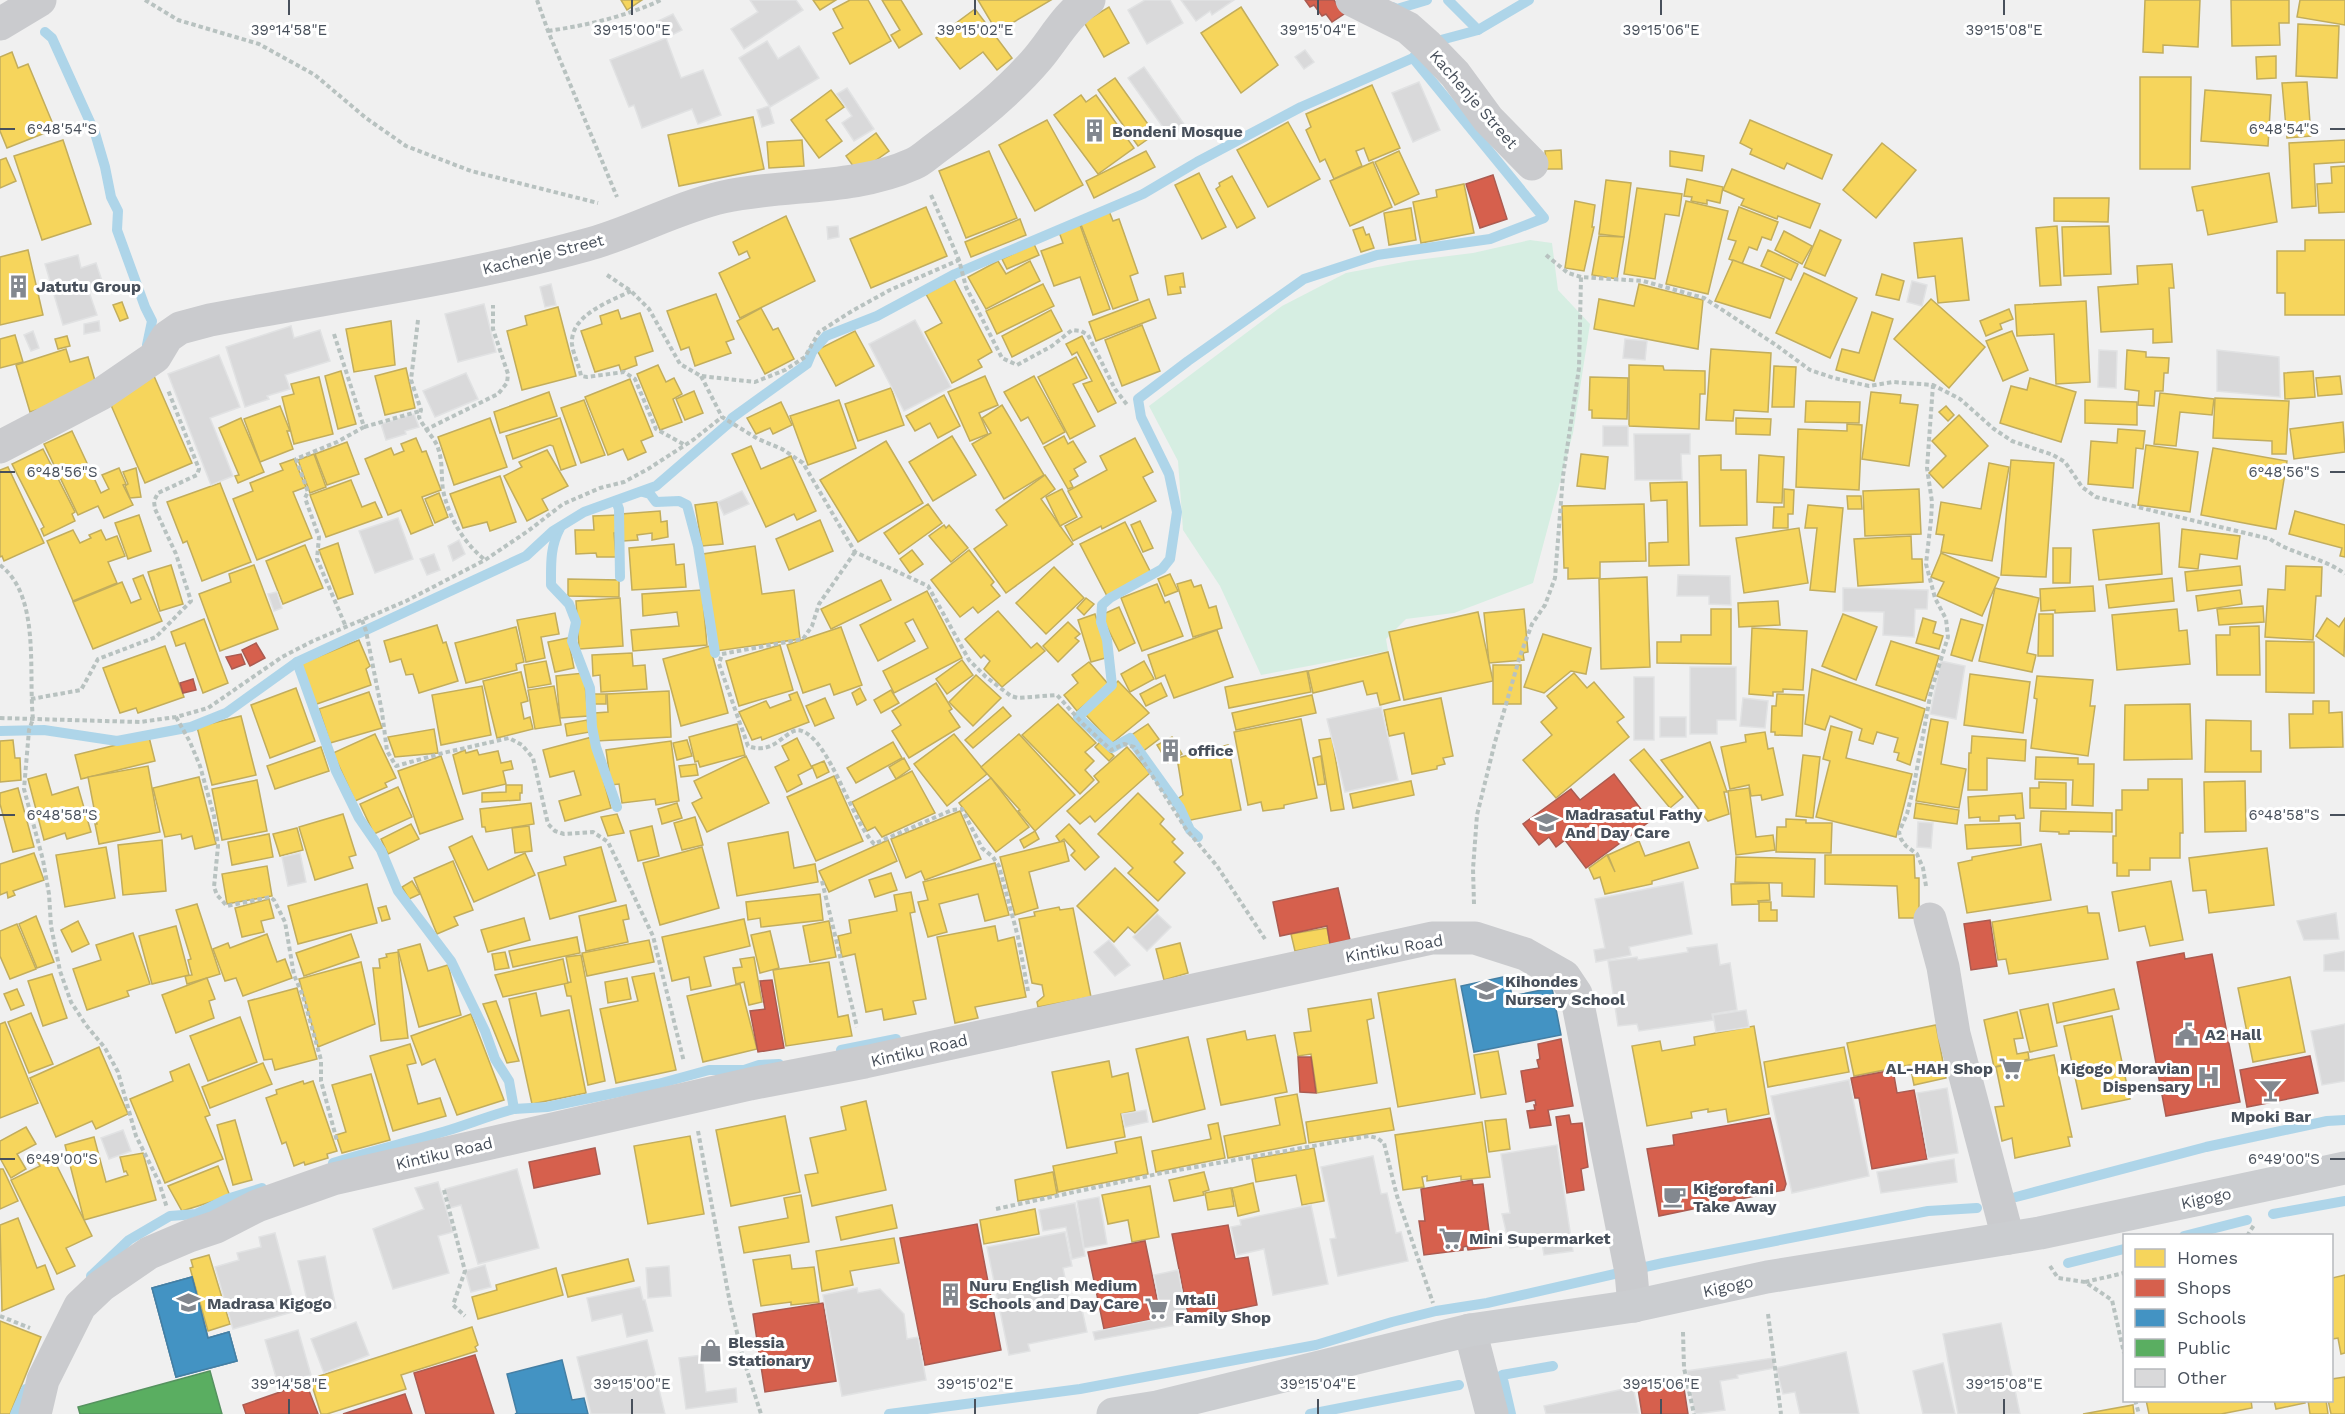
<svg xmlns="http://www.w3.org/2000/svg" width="2345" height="1414" viewBox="0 0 2345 1414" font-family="'Work Sans',sans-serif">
<rect width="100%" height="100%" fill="#f0f0f0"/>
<!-- green -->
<polygon fill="#d6eee2" points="1530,240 1552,243 1558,290 1590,324 1573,433 1533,583 1454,613 1406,619 1386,639 1388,651 1261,675 1220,586 1183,530 1178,461 1149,406 1282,306 1346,273 1409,261 1473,253"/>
<!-- homes -->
<g fill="#f6d55c" stroke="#c2ad5c" stroke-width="1.5">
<polygon points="621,0 642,0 627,10"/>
<polygon points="813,0 836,0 820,10"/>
<polygon points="850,0 868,0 891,41 850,64 833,33 843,28 833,9"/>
<polygon points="882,0 901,0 922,34 899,48 891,35 900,30"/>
<polygon points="978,0 1051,0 997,32"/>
<polygon points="2145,0 2200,0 2198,47 2163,45 2163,53 2143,52"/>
<polygon points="2231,0 2289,0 2289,23 2279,23 2280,45 2232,46"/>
<polygon points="2300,0 2345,0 2345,25 2297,17"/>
<polygon points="1109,7 1129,43 1104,57 1084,22"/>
<polygon points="1241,7 1278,65 1241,93 1201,33"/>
<polygon points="975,9 1012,58 997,70 983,52 960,69 936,38"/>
<polygon points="2298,24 2339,26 2337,78 2296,76"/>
<polygon points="12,52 18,68 28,64 55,129 7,148 0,131 0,57"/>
<polygon points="2276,56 2276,78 2257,79 2256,57"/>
<polygon points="2140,77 2191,77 2190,169 2140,169"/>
<polygon points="1115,78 1155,134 1138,146 1098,90"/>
<polygon points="2307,82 2311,136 2287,138 2282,83"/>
<polygon points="1372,85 1400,148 1369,161 1364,148 1356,151 1362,166 1334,179 1325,159 1320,162 1306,130 1311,127 1306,114"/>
<polygon points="831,90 844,107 826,120 842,141 819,158 791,120"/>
<polygon points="2205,90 2271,95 2268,146 2201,141"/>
<polygon points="1081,95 1086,102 1096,95 1134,148 1098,174 1054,115"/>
<polygon points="753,117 764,169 679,186 668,135"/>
<polygon points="1047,120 1083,185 1035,211 999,145"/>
<polygon points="1750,120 1832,155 1822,179 1787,163 1784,169 1750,154 1752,149 1740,143"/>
<polygon points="1288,122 1320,179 1268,207 1237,150"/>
<polygon points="876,133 889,151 858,173 846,156"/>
<polygon points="63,140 91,224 42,240 14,156"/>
<polygon points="802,140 804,166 769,168 767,142"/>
<polygon points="2345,140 2345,162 2314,164 2316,206 2292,208 2289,143"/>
<polygon points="1882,143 1916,170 1876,218 1843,190"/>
<polygon points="1561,150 1562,169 1547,169 1545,151"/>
<polygon points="989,151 1017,218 966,238 939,171"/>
<polygon points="1146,151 1155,167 1094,198 1086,181"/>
<polygon points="1399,151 1419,194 1395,205 1375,162"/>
<polygon points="1670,151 1704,156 1702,171 1670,166"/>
<polygon points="6,158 16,181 0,188 0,160"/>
<polygon points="1373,162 1392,207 1350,226 1330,181"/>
<polygon points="2345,166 2345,212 2319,213 2317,184 2332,183 2331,167"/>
<polygon points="1732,169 1820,204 1810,228 1778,216 1777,219 1741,205 1744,199 1723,190"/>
<polygon points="1199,173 1226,227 1202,239 1175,185"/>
<polygon points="2269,173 2277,222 2208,235 2203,210 2197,211 2192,187"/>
<polygon points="1232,176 1255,218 1237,228 1216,189 1220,186 1219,183"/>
<polygon points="1687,179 1723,187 1720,203 1707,200 1707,204 1691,201 1692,197 1684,196"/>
<polygon points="1606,180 1631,183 1624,237 1599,234"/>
<polygon points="1464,184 1474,233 1421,243 1413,202 1437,197 1436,190"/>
<polygon points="1637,188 1682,194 1679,216 1665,214 1655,279 1624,274"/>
<polygon points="2054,198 2109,198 2108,222 2054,221"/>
<polygon points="1575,201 1595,205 1592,227 1594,227 1584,271 1565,268"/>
<polygon points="1686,201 1728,211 1708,294 1666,284"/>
<polygon points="926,207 947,256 871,288 850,239"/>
<polygon points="1739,207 1778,222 1771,240 1762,237 1757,250 1749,247 1742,264 1729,259 1736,241 1728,239"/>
<polygon points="1411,208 1416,240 1389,245 1384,213"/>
<polygon points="1109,211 1113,221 1119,219 1138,273 1130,276 1138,300 1113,309 1080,222"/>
<polygon points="786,216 815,281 740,318 719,273 750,258 747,251 739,255 733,242"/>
<polygon points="1020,219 1026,235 971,257 965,242"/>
<polygon points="1080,225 1110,309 1093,315 1080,277 1054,286 1041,251 1063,243 1059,232"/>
<polygon points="2057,226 2061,285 2040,286 2036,228"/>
<polygon points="2109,226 2111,274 2064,276 2062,227"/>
<polygon points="1363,227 1366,235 1369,234 1374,248 1361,252 1353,230"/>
<polygon points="1820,230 1841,240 1825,276 1804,267"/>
<polygon points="1784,231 1812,246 1802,264 1775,250"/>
<polygon points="1599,236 1624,237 1617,279 1592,275"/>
<polygon points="1962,238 1969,300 1938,303 1935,276 1918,278 1914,243"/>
<polygon points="2305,240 2345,240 2345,315 2285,315 2285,293 2277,293 2277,251 2305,251"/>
<polygon points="1034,244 1039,255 1007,269 1002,259"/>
<polygon points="28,250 43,315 0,325 0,257"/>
<polygon points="1768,250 1798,264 1791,280 1761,266"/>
<polygon points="1733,260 1784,279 1770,318 1715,301"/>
<polygon points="998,261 1006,274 1030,261 1040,281 986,309 968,277"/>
<polygon points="2172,264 2174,288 2169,288 2172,342 2153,343 2153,329 2101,332 2098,287 2138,284 2137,266"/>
<polygon points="1183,273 1185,287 1180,287 1181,293 1168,295 1165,276"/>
<polygon points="1804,273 1857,298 1830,358 1776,333"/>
<polygon points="1882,274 1904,281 1899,300 1876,295"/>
<polygon points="954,279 992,352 978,360 982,367 952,383 925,332 942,323 926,294"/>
<polygon points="1043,284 1054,306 997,334 986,311"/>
<polygon points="1639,284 1703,300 1698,349 1594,329 1599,299 1634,306"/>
<polygon points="716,294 734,339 726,342 731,353 695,366 689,347 681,350 667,311"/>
<polygon points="1149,299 1156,318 1096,341 1089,322"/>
<polygon points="1931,299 1985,347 1949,388 1894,339"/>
<polygon points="2086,301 2090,382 2056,384 2054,334 2017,336 2015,305"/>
<polygon points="122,302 128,318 120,321 113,305"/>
<polygon points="558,307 576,376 522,390 507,331 527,325 525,316"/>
<polygon points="761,308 773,330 778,328 794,359 765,374 737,321"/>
<polygon points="2009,309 2013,319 2000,324 2002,329 1986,336 1980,321"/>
<polygon points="618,310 621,319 640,313 653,351 635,357 637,365 621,371 619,365 595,372 581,331 602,324 600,316"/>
<polygon points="1051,310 1062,331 1012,357 1002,336"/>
<polygon points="1872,312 1893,319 1874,381 1836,370 1842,349 1859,353"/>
<polygon points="391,321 395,365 354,372 346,329"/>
<polygon points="1142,325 1160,371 1122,386 1105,340"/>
<polygon points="855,331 874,366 836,386 817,350"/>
<polygon points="2012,331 2028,370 2003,381 1986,341"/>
<polygon points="15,335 23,362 0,368 0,339"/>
<polygon points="67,336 70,346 58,349 55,339"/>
<polygon points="1082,336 1116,403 1098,412 1083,384 1092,381 1077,352 1072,355 1066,344"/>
<polygon points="66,349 70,362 88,357 96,384 79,397 30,412 16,365"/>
<polygon points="1711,349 1771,353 1768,412 1734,410 1733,421 1706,420"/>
<polygon points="2127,350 2146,352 2146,357 2169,358 2168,373 2164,373 2163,391 2155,391 2154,406 2138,405 2139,391 2125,389"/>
<polygon points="1076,357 1087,378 1073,384 1095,426 1070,439 1038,377"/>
<polygon points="658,365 666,382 674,378 682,394 673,399 682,422 660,430 637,374"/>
<polygon points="1629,365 1663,366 1664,370 1705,371 1705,394 1700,394 1699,429 1629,426"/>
<polygon points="1774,366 1796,367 1794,407 1772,407"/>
<polygon points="406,368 415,408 385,415 375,376"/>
<polygon points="341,371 356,424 338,429 325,376"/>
<polygon points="2313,371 2315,397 2285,399 2284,373"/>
<polygon points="154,376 192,463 145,483 107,396"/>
<polygon points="985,376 998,405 979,413 988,434 970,441 948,392"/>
<polygon points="1034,376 1065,432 1043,444 1028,417 1021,421 1004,392"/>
<polygon points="2340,376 2342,394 2318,396 2316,378"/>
<polygon points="319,377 333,434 294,444 282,397 294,394 291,384"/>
<polygon points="1590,377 1628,378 1627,419 1592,418 1592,410 1589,410"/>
<polygon points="2030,378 2076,392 2061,442 2000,423 2011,386 2027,390"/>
<polygon points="630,379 653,436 641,441 646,452 628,460 623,449 608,455 585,397"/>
<polygon points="891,388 904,425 858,441 845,404"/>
<polygon points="694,391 703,413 685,420 676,399"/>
<polygon points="549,392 557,416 500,433 494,412"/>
<polygon points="1871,392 1901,395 1900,403 1918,405 1909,466 1862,459"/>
<polygon points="2160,393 2214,399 2212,415 2180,412 2176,446 2154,444"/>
<polygon points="944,395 960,426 938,438 930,423 915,431 906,416"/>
<polygon points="2215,398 2289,401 2286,454 2272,454 2272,441 2213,438"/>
<polygon points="584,400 605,455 581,463 561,408"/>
<polygon points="839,400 856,448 808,465 790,416"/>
<polygon points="2085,400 2137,402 2137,425 2085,423"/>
<polygon points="1806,401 1860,402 1859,423 1805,422"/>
<polygon points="781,402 792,425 773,434 770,428 756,434 747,418"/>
<polygon points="1002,405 1044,475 1004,499 972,444 991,433 982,418"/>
<polygon points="280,406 290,431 287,431 293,449 260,462 244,419"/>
<polygon points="1946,406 1954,415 1948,421 1939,412"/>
<polygon points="1959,415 1988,446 1943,488 1929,473 1946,456 1932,441"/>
<polygon points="241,418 264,472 238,483 235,476 239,475 219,428"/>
<polygon points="490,418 507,467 454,485 438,437"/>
<polygon points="560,418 576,465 561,470 553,446 550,445 513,459 506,436"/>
<polygon points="1736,418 1771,419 1770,435 1736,434"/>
<polygon points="2343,422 2345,452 2294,459 2290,429"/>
<polygon points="1847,424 1862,425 1859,490 1796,487 1798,429 1847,431"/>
<polygon points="2118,429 2145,431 2143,449 2136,448 2133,488 2088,484 2091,441 2117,443"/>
<polygon points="72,431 101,493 109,489 102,475 119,468 126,484 123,485 133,505 104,518 98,506 78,515 44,444"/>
<polygon points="952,436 976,475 933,501 909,462"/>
<polygon points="1064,436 1068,444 1073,441 1086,462 1074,469 1078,476 1070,481 1073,487 1068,489 1044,447"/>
<polygon points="416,438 422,452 426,451 441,490 422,497 433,525 411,534 401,510 388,515 365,459 391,448 394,455 404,451 401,444"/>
<polygon points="1135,438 1153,472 1143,477 1156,501 1102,529 1101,526 1073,541 1065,526 1082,517 1068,491 1107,470 1100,456"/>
<polygon points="886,441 923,503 858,542 820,480"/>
<polygon points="347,442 359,474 327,485 315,454"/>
<polygon points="2146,445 2198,452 2190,512 2138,505"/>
<polygon points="751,446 761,469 791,456 816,511 797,520 794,514 766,527 732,454"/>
<polygon points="2213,448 2287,461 2276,529 2201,515"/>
<polygon points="43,449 75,512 72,514 75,521 44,536 41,529 44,527 12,464"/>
<polygon points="547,450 568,486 542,499 548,510 527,521 504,476 522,467 519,462"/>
<polygon points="314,454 326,487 310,493 298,460"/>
<polygon points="1581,454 1608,457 1605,489 1577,486"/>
<polygon points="1721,455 1721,470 1746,470 1747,525 1700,526 1699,456"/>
<polygon points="1759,455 1784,457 1782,503 1757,502"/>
<polygon points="294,459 306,487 293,492 312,538 257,560 233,499 253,491 250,483 283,470 280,464"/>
<polygon points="2011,460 2054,463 2046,577 2001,575"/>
<polygon points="1989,463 2009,467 1992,561 1941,552 1944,535 1936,534 1941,502 1981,509"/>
<polygon points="8,467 44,543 4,561 2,556 0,557 0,470"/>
<polygon points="136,468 141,497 130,498 125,486 128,484 123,472"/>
<polygon points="1045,475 1055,489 1041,499 1073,544 1006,593 974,549 1007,525 996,510"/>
<polygon points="500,476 516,522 490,531 487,522 463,528 450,494"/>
<polygon points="351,480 362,507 375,502 382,517 326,537 310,495"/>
<polygon points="1687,482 1689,565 1649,566 1649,543 1668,542 1667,500 1651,501 1650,483"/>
<polygon points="220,483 251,562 202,581 187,541 183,543 167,502"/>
<polygon points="1062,489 1077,517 1060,526 1046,497"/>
<polygon points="1784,489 1794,490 1793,514 1788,514 1788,528 1773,528 1774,507 1784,507"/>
<polygon points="1919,489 1921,534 1865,536 1863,491"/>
<polygon points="439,493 448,517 435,523 425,499"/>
<polygon points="1847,496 1861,496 1862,509 1848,509"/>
<polygon points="717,502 723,544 702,546 695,505"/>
<polygon points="928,504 942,523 899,554 884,533"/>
<polygon points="1644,504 1646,561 1600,562 1600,578 1568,579 1568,568 1564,568 1562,506"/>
<polygon points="1808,505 1843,508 1835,592 1810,590 1817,528 1805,528"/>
<polygon points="660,511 661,522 667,521 668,537 652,540 652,533 637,535 638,540 623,541 621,514"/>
<polygon points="2295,511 2345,525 2345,557 2340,556 2342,548 2289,534"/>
<polygon points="139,515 151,551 128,559 115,523"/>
<polygon points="618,515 618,533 614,533 616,557 597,557 596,553 576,554 575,530 594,530 593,516"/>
<polygon points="820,520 833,551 789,570 776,539"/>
<polygon points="1140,521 1153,548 1143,552 1131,525"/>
<polygon points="1125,522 1151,573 1107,596 1080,544"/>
<polygon points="2159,523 2162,574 2099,580 2093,530"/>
<polygon points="944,525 946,528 949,525 968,548 951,562 929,536"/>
<polygon points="1799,528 1808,583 1744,593 1736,538"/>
<polygon points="2182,529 2240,536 2237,559 2200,554 2198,569 2179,567"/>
<polygon points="73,530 80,543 91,538 89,535 101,530 106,540 117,536 125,556 108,562 117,583 73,601 47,541"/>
<polygon points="1911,536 1912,559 1922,559 1923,582 1858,586 1854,539"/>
<polygon points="338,543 353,594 338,599 319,550"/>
<polygon points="674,544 676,565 684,564 686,587 632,590 629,548"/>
<polygon points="305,545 323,588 283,604 266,561"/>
<polygon points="755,546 762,594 794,590 800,639 716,651 703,554"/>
<polygon points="2053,548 2071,548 2070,583 2053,583"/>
<polygon points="912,550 923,564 910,573 900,559"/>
<polygon points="969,550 994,582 991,585 1000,596 978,613 973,607 960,617 931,580"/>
<polygon points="1941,553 1999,578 1982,616 1937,596 1944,582 1931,577"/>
<polygon points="171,565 183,604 160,611 148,572"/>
<polygon points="254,565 278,629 220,651 199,594 231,582 229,574"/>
<polygon points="2240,566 2242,585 2187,591 2185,572"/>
<polygon points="2286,566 2322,567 2321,596 2316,596 2313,640 2265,637 2268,589 2285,590"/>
<polygon points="1054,567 1084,598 1046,634 1016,603"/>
<polygon points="1170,574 1178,591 1165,596 1158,579"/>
<polygon points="143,575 162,621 93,649 73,602 122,582 131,603 141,599 133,579"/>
<polygon points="1647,577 1650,667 1601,669 1599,579"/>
<polygon points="2172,578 2174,601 2109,608 2106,585"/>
<polygon points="568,579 619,580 619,597 568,596"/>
<polygon points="881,580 891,600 831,629 821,609"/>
<polygon points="1191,580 1194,587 1201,585 1209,608 1216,606 1222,628 1193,637 1177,584"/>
<polygon points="1157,584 1165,603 1169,601 1183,636 1142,651 1121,598"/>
<polygon points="2093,586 2095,611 2055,613 2055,610 2041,611 2040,589"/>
<polygon points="1995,588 2039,598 2027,653 2036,655 2032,672 1979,661"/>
<polygon points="702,590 707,645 633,651 631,630 679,626 677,612 643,616 642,594"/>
<polygon points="2240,590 2242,604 2198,611 2196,596"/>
<polygon points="927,591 962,658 894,693 883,671 928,648 913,619 905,623 915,641 878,661 860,625"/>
<polygon points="620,598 623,646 579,649 576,601"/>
<polygon points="1086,598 1094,604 1084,615 1077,608"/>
<polygon points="1778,601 1780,625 1739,627 1738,603"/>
<polygon points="2263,606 2264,622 2219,625 2217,609"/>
<polygon points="1119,607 1135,643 1119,651 1101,615"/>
<polygon points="1524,609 1528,652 1523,653 1524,660 1489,663 1484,613"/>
<polygon points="1711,609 1731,609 1731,664 1657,663 1657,642 1681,642 1681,635 1711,635"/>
<polygon points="2177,609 2179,631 2187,630 2190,664 2117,670 2112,615"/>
<polygon points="998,611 1031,648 1037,643 1045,651 1002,687 984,669 990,661 984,655 981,658 965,639"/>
<polygon points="1478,612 1493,681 1404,700 1389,632"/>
<polygon points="555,613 559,634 541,637 545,658 526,662 517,620"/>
<polygon points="1095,614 1109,657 1091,662 1078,620"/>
<polygon points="1843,614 1877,627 1856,680 1822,666"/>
<polygon points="2039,614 2053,614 2053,656 2038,656"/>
<polygon points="1923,618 1936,622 1933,633 1943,636 1939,649 1916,643"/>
<polygon points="2327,618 2339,627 2345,618 2344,656 2316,636"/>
<polygon points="204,619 228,683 203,693 185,643 176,646 171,632"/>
<polygon points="1961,619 1983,625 1972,661 1951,655"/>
<polygon points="1068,622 1080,634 1075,638 1079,641 1058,662 1043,646"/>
<polygon points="437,625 443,643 446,642 458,681 419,693 413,674 406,675 401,659 390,662 384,641"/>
<polygon points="2259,626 2260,675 2217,675 2216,635 2230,635 2230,627"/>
<polygon points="516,627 524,662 516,664 517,670 466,683 455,643"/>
<polygon points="841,627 862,685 834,695 830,684 803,693 787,645"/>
<polygon points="1752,628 1807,631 1803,690 1783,689 1783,692 1773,692 1773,696 1749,694"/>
<polygon points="1217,630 1233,677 1174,698 1165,675 1156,679 1148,655"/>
<polygon points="1543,634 1591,648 1586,674 1571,671 1544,693 1524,687"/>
<polygon points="568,638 574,668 555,672 548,642"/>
<polygon points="359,640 370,666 366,669 371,685 314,705 300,664"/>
<polygon points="1891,641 1939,656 1925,701 1876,685"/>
<polygon points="2266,641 2314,642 2314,693 2266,692"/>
<polygon points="780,645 793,690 739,706 726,661"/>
<polygon points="165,646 184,697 138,713 136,708 120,713 103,668"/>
<polygon points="710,646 728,713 681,726 663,659"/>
<polygon points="1388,652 1400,700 1380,705 1377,693 1367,695 1363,681 1313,693 1308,671"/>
<polygon points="632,653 633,666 645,665 647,689 601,692 600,675 593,676 592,655"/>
<polygon points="962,660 973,675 947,694 936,679"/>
<polygon points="546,661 551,684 528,688 524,665"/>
<polygon points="1144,661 1154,679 1130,692 1121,674"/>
<polygon points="1089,662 1109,685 1077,711 1064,695 1078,683 1072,675"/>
<rect x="1493" y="665" width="28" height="39"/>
<polygon points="1812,669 1925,709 1910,765 1897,760 1899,753 1894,752 1898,738 1877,732 1873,744 1859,740 1862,729 1830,716 1825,730 1805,724"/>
<polygon points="1307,671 1311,692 1229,708 1225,687"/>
<polygon points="521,672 528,701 521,703 524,719 530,717 533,729 497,738 483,681"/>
<polygon points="584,673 588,716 560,718 556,676"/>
<polygon points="1574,673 1587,688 1594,682 1624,717 1617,722 1629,737 1556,798 1523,760 1552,735 1541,722 1557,708 1547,696"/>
<polygon points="1970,674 2030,682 2023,733 1964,725"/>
<polygon points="976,675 1001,698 973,726 949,702"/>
<polygon points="2037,676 2093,680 2090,706 2095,706 2088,756 2031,748 2037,699 2034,698"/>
<polygon points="1118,681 1149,713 1112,743 1085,714"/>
<polygon points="936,683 952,709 949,711 960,727 909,758 892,731 901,725 892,711"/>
<polygon points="1161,683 1167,696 1146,706 1140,694"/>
<polygon points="482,686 491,735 441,745 432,695"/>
<polygon points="554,686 561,725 535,729 528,690"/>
<polygon points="296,688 315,741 270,758 251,705"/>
<polygon points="860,688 866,700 857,705 852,693"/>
<polygon points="891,690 899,703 881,713 874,700"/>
<polygon points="669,691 671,737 596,741 595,713 608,712 607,694"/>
<polygon points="369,692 382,728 330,743 319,709"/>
<polygon points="797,692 809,722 762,740 761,737 752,740 739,712 766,701 770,708 791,700 789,695"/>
<rect x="591" y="694" width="15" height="10"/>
<polygon points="1777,694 1804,695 1802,736 1775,735 1775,732 1771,732 1772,706 1776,706"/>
<polygon points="1312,695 1316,713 1236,730 1232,713"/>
<polygon points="825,698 834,718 815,726 806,706"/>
<polygon points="1441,698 1453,756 1443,758 1445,764 1437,766 1437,769 1412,774 1404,733 1389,736 1384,710"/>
<polygon points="2313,701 2329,701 2329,713 2342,712 2343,747 2290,748 2289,714 2313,714"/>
<polygon points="1058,704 1096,743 1085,752 1094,761 1085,770 1094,780 1080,794 1022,735"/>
<polygon points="2190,704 2192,759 2124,760 2125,705"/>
<polygon points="1003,707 1011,716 973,748 965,740"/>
<polygon points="241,716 256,775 212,785 197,727"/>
<polygon points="1301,719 1317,798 1284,805 1284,808 1263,811 1261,802 1248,805 1234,732"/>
<polygon points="1931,719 1948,722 1941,764 1966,769 1959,808 1916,801"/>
<polygon points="587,720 590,732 567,736 565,724"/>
<polygon points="2206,720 2251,721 2251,751 2261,751 2261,772 2205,772"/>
<polygon points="737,724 745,755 700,767 698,761 695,762 689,737"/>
<polygon points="1148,724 1159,739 1142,752 1130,736"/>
<polygon points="1831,726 1852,732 1846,758 1912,774 1896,837 1816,817 1830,761 1823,759"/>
<polygon points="434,729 438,753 395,757 388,737"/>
<polygon points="1765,732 1768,749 1773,748 1783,795 1762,800 1761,795 1751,796 1749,785 1730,789 1721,747 1746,742 1745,735"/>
<polygon points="375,734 396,778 385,783 387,787 355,801 333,753"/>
<polygon points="954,734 987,774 947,806 914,764"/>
<polygon points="1019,734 1075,795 1035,831 1018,811 1020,810 981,767"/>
<polygon points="1972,736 2026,740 2025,761 1987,758 1987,790 1968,790 1969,753 1971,753"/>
<polygon points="149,737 155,761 81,779 75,755"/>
<polygon points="592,737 611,808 565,821 559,801 581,795 574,771 550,777 543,750"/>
<polygon points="1172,737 1182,754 1168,763 1157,745"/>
<polygon points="797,738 812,768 798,775 802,784 787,792 775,767 789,760 782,746"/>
<polygon points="1332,738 1344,809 1331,811 1319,740"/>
<polygon points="13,740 15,758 20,758 21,780 0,782 0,741"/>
<polygon points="687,740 692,756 677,760 673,743"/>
<polygon points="671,741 679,801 656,805 655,799 622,803 619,784 611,785 606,750"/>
<polygon points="893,742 902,758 856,783 847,768"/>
<polygon points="1100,742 1114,756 1109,761 1095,747"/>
<polygon points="1710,742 1727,792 1724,792 1729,814 1708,821 1661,760"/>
<polygon points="1228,745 1241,810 1186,821 1176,800 1183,795 1177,758"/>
<polygon points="321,747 329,771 275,789 267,766"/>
<polygon points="1127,747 1150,773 1095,822 1090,816 1080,824 1067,811 1099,782 1094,776"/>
<polygon points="1644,749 1683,797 1670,808 1630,760"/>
<polygon points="465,750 466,753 477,750 479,755 498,751 501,763 511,761 513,769 503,771 506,784 463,794 453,755"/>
<polygon points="1803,755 1820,757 1813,818 1796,816"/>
<polygon points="441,756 463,819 420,834 398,771"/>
<polygon points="746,756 769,803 707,832 692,803 702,798 694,781"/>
<polygon points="1321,756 1325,784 1318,785 1313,758"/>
<polygon points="2036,757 2078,758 2078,764 2094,764 2093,806 2072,805 2073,780 2035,779"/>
<polygon points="904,758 910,769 896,779 889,767"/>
<polygon points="824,761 829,772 817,778 812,766"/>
<polygon points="696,764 698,775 681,777 679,766"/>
<polygon points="148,766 160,832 99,844 95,824 97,824 88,777"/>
<polygon points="912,771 935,813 882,837 875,827 867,831 852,802"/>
<polygon points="46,774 52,795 78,787 91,832 67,839 65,833 44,840 28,779"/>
<polygon points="834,776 863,841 816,861 787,797"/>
<polygon points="199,777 216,844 195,849 192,836 182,839 181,834 165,837 153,788"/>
<polygon points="991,778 1029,827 996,852 959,803"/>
<polygon points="2148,779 2182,779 2183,833 2180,833 2180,858 2150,858 2150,870 2129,870 2129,876 2117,876 2117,863 2113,863 2113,836 2116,836 2116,810 2122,810 2122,790 2148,790"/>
<polygon points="257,780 267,831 222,840 212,789"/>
<polygon points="1411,781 1414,795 1353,808 1350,794"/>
<polygon points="2245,781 2246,831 2205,832 2204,782"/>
<polygon points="2039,782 2066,783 2066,809 2030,808 2030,788 2039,788"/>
<polygon points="506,785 522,785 522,793 520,793 520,800 482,802 482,793 506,792"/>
<polygon points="398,787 412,817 374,834 360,804"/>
<polygon points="18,788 34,847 13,852 0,804 0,793"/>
<polygon points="1749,788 1756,837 1773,835 1775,850 1736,855 1728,791"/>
<polygon points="1138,793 1164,819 1160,824 1175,839 1172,842 1183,853 1174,862 1185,873 1158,901 1128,873 1133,868 1098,834"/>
<polygon points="2022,793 2024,818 2016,819 2015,815 1999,816 1999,821 1980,821 1980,817 1969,818 1968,797"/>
<polygon points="531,803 534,824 486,832 485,827 482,827 480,809"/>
<polygon points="677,803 682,818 662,824 658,809"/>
<polygon points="1916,803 1959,810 1957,824 1914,818"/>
<polygon points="960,811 981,859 925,880 921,871 906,878 891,839"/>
<polygon points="2041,811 2112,813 2112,832 2069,831 2069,834 2059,834 2059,832 2040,831"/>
<polygon points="343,814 356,855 349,857 353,868 315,880 299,827"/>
<polygon points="617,814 624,833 608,836 601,817"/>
<polygon points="695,817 703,845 682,850 674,823"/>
<polygon points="1786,819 1806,820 1806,823 1832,823 1831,853 1776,852 1777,827 1786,827"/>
<polygon points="2020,823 2021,845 1967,849 1965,825"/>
<polygon points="411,824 419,839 388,854 381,839"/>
<polygon points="1069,824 1099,857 1085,870 1071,855 1075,851 1064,839 1060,842 1056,836"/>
<polygon points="529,826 532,851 515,853 512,828"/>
<polygon points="652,826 659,856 638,861 630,831"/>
<polygon points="297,828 303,850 280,856 273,834"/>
<polygon points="1035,831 1039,839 1024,848 1020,840"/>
<polygon points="788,832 794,868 815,864 818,882 737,896 728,843"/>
<polygon points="269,834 273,857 232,865 228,842"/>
<polygon points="472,836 488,870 525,853 535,875 474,902 449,847"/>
<polygon points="162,840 166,891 123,895 118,845"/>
<polygon points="888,840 897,861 829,892 819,871"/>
<polygon points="1064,841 1069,861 1029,872 1038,908 1015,915 1000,857"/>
<polygon points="1639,841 1645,856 1689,842 1698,868 1652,881 1652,884 1605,894 1600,877 1594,879 1589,868 1607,855 1615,872 1608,855"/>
<polygon points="2041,844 2051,900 1967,913 1958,863 1972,860 1972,857"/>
<polygon points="106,847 115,898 65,907 56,855"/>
<polygon points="601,847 616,901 550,919 538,873 566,865 564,857"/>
<polygon points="702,847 719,908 660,925 643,863"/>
<polygon points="2267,848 2274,905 2209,913 2206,890 2193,891 2189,858"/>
<polygon points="34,853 44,880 13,891 15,895 8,898 7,892 0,895 0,864"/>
<polygon points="1825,855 1914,855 1915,878 1919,878 1919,918 1899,918 1897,886 1825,884"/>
<polygon points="1736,857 1815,859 1814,897 1782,896 1782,883 1735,882"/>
<polygon points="453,861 473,910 454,917 458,925 437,934 414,878"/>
<polygon points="995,863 1009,915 985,921 978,894 939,904 947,932 928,937 918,902 928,900 923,882"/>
<polygon points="267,866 272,896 227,904 222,874"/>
<polygon points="1115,868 1158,910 1135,933 1128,927 1114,942 1077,906"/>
<polygon points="891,873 897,890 875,897 869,880"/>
<polygon points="412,881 420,894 409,899 402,887"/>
<polygon points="2171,881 2183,940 2150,946 2145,926 2119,931 2112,892"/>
<polygon points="1769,883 1770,900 1758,901 1759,904 1732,905 1731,884"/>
<polygon points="367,884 377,923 298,944 288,906"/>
<polygon points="911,892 915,912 910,913 926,999 913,1001 916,1014 884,1020 882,1009 866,1012 855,954 842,957 838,936 851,933 849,920 897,911 894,895"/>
<polygon points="820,894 823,920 761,927 760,918 748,920 746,902"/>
<polygon points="269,899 274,918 261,921 264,932 242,937 235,908"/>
<polygon points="1759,902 1771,902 1771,910 1777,910 1777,921 1759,921"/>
<polygon points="197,904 220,974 187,984 185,976 192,975 188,960 191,959 176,910"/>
<polygon points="626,905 629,919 623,920 628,942 586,951 579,916"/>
<polygon points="386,906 390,919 382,921 378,908"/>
<polygon points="2087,906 2088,913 2099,913 2108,959 2009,974 2006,959 1998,960 1992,922"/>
<polygon points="1059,907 1060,910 1073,908 1091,997 1038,1007 1037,1002 1044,996 1042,985 1032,983 1019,919 1035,916 1034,912"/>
<polygon points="36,916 54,962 37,968 19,924"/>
<polygon points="524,918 530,940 488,952 481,930"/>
<polygon points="744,919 750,946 704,957 711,986 691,990 689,977 672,981 662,937"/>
<polygon points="78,921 89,944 72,952 61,930"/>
<polygon points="829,921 836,957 810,962 803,926"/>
<polygon points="17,924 36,969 10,979 0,956 0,931"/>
<polygon points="176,926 189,975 152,984 139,936"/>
<polygon points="995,926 998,941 1014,937 1026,997 975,1007 978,1018 955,1023 937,937"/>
<polygon points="1327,928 1330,944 1295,951 1291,934"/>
<polygon points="770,931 779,968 760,973 751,935"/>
<polygon points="133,933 150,984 127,991 129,996 87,1010 73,969 101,960 96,945"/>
<polygon points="267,934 277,962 285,959 292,978 243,996 236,978 225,981 213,949 228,943 230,948"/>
<polygon points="351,934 359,957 304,976 296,953"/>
<polygon points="577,937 580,953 513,967 509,951"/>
<polygon points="649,940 654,962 587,976 582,953"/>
<polygon points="1180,943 1188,973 1164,980 1156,949"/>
<polygon points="420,944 428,971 448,965 461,1015 419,1027 398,950"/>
<polygon points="398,952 408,1038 381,1041 373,968 380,968 379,959 387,957 386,954"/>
<polygon points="505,952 509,968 495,970 492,954"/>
<polygon points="581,955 605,1081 588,1085 571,996 567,996 564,983 571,982 566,957"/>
<polygon points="754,957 762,1002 749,1005 744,982 736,984 733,968 742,967 740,959"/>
<polygon points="563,959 568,983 503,997 495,975"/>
<polygon points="361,962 375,1024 318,1047 299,979"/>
<polygon points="829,962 838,1017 848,1015 852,1036 786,1046 773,970"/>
<polygon points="654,973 676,1070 616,1083 600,1009 638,1001 632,977"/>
<polygon points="52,974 67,1018 43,1026 28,981"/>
<polygon points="2290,977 2305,1052 2253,1062 2238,988"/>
<polygon points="207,978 215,999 209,1001 214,1018 176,1033 162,995"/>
<polygon points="627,978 631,999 608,1003 605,982"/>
<polygon points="1455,979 1475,1094 1398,1107 1378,993"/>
<polygon points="740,984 757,1049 703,1062 687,996"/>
<polygon points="297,988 317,1059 275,1070 272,1059 264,1060 248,1001"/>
<polygon points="17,989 24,1005 11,1010 4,994"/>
<polygon points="2114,989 2119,1009 2057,1023 2053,1003"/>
<polygon points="536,993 541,1016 569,1010 586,1093 532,1104 509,999"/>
<polygon points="1371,999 1374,1018 1367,1020 1377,1083 1317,1093 1311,1054 1298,1056 1294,1033 1311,1031 1308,1009"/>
<polygon points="496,1001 519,1061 507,1063 483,1004"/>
<polygon points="2048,1004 2057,1046 2030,1052 2020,1010"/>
<polygon points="2017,1012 2023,1038 2014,1039 2017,1054 2028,1052 2029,1059 1994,1067 1984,1020"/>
<polygon points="31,1013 53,1064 29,1073 8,1022"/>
<polygon points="471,1014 504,1100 457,1115 435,1059 422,1065 411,1036"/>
<polygon points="2112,1016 2130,1099 2082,1109 2064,1026"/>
<polygon points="240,1017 257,1062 208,1081 190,1036"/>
<polygon points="5,1022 38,1103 0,1118 0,1024"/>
<polygon points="1936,1025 1946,1078 1914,1085 1910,1065 1854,1076 1847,1043"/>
<polygon points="1754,1026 1769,1114 1728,1122 1726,1109 1708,1112 1708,1109 1691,1112 1692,1118 1647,1126 1632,1046 1660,1041 1662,1051 1695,1045 1694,1037"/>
<polygon points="1245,1031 1247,1040 1275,1035 1287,1092 1221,1105 1207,1039"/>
<polygon points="1188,1037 1205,1109 1153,1122 1136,1049"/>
<polygon points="410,1044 416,1063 407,1065 418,1104 440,1098 446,1116 393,1131 370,1056"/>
<polygon points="99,1047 128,1114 96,1129 92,1121 56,1137 30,1078"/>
<polygon points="1844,1047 1849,1072 1768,1087 1764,1062"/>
<polygon points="1498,1051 1506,1094 1481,1098 1474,1055"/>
<polygon points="2054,1055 2072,1137 2068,1137 2070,1146 2015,1158 2012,1138 2002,1141 1995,1107 2004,1106 1996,1067"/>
<polygon points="1109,1061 1112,1077 1128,1073 1135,1111 1121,1114 1125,1137 1067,1148 1052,1072"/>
<polygon points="263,1063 272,1084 210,1108 202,1087"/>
<polygon points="189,1064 210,1115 205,1117 223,1159 165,1183 130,1099 173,1081 170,1072"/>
<polygon points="371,1074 390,1140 342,1153 336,1135 346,1132 332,1085"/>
<polygon points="303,1081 304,1084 313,1081 337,1151 327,1154 328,1158 305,1165 304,1162 294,1166 286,1142 282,1144 266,1098 277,1094 276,1090"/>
<polygon points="1297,1094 1306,1143 1228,1158 1224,1136 1280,1125 1275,1098"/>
<polygon points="866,1101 886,1190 812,1206 805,1175 818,1173 810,1138 846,1130 841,1107"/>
<polygon points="1390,1108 1394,1130 1309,1143 1306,1122"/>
<polygon points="785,1116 800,1192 731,1206 716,1130"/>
<polygon points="1506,1119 1510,1149 1489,1152 1485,1121"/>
<polygon points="235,1120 252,1180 233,1185 217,1125"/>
<polygon points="1482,1122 1490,1177 1461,1180 1461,1176 1427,1181 1427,1176 1422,1177 1424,1187 1403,1190 1395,1135"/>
<polygon points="1218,1123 1225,1158 1156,1172 1152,1151 1211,1139 1208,1125"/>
<polygon points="26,1127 36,1144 17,1154 26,1169 11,1178 0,1158 0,1141"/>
<polygon points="690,1136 704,1214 648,1224 634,1146"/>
<polygon points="94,1137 106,1182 128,1175 126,1171 124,1172 120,1157 143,1153 156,1200 84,1220 65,1145"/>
<polygon points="1141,1137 1148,1174 1058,1192 1053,1166 1117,1153 1115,1142"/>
<polygon points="1314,1148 1324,1201 1302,1205 1296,1175 1256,1182 1252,1159"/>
<polygon points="50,1152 92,1236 66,1248 75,1266 57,1274 11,1180 40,1166 36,1159"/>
<polygon points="218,1166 230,1196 182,1211 168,1186"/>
<polygon points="0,1169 3,1169 18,1201 0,1209"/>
<polygon points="1053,1172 1057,1194 1018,1201 1015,1180"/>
<polygon points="1204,1172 1209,1190 1203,1192 1204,1195 1174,1201 1169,1180"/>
<polygon points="1253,1183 1259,1211 1238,1216 1232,1188"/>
<polygon points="1150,1186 1159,1237 1132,1242 1128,1220 1108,1224 1102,1195"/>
<polygon points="1231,1188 1234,1206 1208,1210 1205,1193"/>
<polygon points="801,1195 809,1242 744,1253 739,1227 788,1218 784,1198"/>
<polygon points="892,1205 897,1228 841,1240 836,1217"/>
<polygon points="1035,1209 1039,1234 984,1244 980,1220"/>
<polygon points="18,1218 37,1268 45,1265 54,1289 2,1311 0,1225"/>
<polygon points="894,1238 899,1263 850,1271 853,1285 822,1291 816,1251"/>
<polygon points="209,1255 230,1324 208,1331 190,1268 193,1267 191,1260"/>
<polygon points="790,1255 792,1269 814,1267 819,1302 791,1305 791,1302 761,1306 753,1260"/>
<polygon points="628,1259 634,1281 568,1297 562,1275"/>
<polygon points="556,1268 563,1295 478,1319 472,1297 497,1290 496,1285"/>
<polygon points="2345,1275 2345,1353 2341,1354 2338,1338 2332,1339 2332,1278"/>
<polygon points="0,1321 41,1337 10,1414 0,1414"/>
<polygon points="472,1327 478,1345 475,1347 477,1351 401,1375 406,1389 327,1414 321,1414 310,1379"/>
<polygon points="2345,1377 2345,1414 2331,1414 2328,1400 2332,1400 2332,1379"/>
<polygon points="2146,1400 2251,1400 2252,1408 2221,1414 2149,1414"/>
<polygon points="2274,1400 2304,1400 2305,1403 2276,1409"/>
<polygon points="2308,1400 2326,1400 2328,1414 2310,1414"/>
<polygon points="2133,1405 2134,1414 2083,1414"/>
</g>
<!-- shops -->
<g fill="#d6604d" stroke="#ab5b51" stroke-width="1.5">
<polygon points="1305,0 1334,0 1344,14 1332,22 1326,14 1322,16 1314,5 1310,7"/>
<polygon points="1493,175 1507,219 1480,228 1466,184"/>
<polygon points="256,643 265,658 250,666 242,650"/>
<polygon points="241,654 245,664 232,669 226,657"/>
<polygon points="193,679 196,690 183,693 180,683"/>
<polygon points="1614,774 1650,821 1586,868 1565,840 1556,847 1549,837 1539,845 1523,824 1571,789 1580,800"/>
<polygon points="1338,888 1350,940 1330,944 1327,926 1280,936 1273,902"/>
<polygon points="1990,920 1997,966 1971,970 1964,924"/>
<polygon points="2184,953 2185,959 2212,954 2240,1102 2166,1116 2137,962"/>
<polygon points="772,980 784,1048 758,1052 750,1011 765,1009 760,981"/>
<polygon points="1561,1039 1573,1106 1548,1110 1551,1125 1530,1128 1527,1111 1535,1110 1534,1105 1536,1105 1535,1100 1526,1102 1521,1071 1539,1068 1537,1060 1540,1059 1538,1044"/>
<polygon points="2310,1056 2318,1093 2247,1107 2240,1070"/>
<polygon points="1298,1057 1311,1057 1316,1093 1300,1092"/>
<polygon points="1893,1070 1897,1093 1914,1090 1927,1159 1872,1169 1859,1098 1855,1098 1851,1078"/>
<polygon points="1569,1115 1571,1124 1582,1123 1588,1167 1581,1169 1584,1190 1567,1193 1556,1117"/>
<polygon points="1770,1118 1786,1184 1784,1190 1659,1216 1647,1149 1674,1145 1673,1135"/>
<polygon points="595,1148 600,1174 534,1188 529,1162"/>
<polygon points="1472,1180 1473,1185 1483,1184 1491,1247 1468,1250 1467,1246 1463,1247 1463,1250 1424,1255 1419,1221 1425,1221 1421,1189"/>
<polygon points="977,1224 1001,1350 925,1365 900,1238"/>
<polygon points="1228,1225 1235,1259 1248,1257 1257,1305 1189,1319 1172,1234"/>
<polygon points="1145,1241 1161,1318 1104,1329 1088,1252"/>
<polygon points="823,1303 836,1381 765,1392 753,1314"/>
<polygon points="475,1355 494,1414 426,1414 414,1373"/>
<polygon points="1683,1382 1688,1414 1642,1414 1638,1389"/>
<polygon points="306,1383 318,1414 246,1414 243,1405"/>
<polygon points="405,1394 412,1414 343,1414"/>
</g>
<!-- schools -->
<g fill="#4393c3" stroke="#447fa4" stroke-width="1.5">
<polygon points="1508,976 1512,996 1552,988 1561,1035 1474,1052 1461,986"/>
<polygon points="192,1277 208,1338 229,1332 237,1361 176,1377 152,1288"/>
<polygon points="192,1277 208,1338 229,1332 237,1361 176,1377 152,1288"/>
<polygon points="562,1360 572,1400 584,1398 588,1414 515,1414 517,1413 507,1374"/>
</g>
<!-- public -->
<polygon fill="#5aae61" stroke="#55925f" stroke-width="1.5" points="210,1371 222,1414 80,1414 78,1407"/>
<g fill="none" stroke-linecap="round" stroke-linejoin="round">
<!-- stream -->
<g stroke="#aed5e9" stroke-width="10">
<polyline points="1448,0 1478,30"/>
<polyline points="1392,7 1397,9 1427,0"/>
<polyline points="45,32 52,38 95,133 105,167 111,197 118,211 117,230 145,307 152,321 147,345"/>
<polyline points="643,492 650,494 656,502 679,501 687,505 698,546 715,653"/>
<polyline points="616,501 619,509 620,577"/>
<path d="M560,528C550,547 551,564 551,585L569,604L576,622L572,641L590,688L592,727L596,747L617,807"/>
<path d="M297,662L336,771L359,818L381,850L398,891L451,961L485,1031L495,1059L509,1081L514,1109C491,1115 469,1124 446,1131C409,1142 371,1151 333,1163"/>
<polyline points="0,731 44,730 117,741 191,727 226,713 297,662 526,556 553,531 584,512 656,486 729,423 732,418 807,364 812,352 826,336 877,316 955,274 1143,194 1197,162 1301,107 1413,58 1426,44 1478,30 1529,0"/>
<polyline points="1198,837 1190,830 1180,808 1130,738 1112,748 1078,717 1112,685 1107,640 1101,622 1102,605 1110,598 1162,569 1170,559 1177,512 1169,474 1141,417 1138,399 1188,361 1304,279 1377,255 1490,239 1544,218 1413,58"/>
<polyline points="841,1050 896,1039"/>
<polyline points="514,1109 547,1107 658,1084 709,1070 744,1070 759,1065 779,1064"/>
<polyline points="2016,1197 2206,1147 2327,1121 2345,1120"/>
<polyline points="2273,1214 2345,1201"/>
<polyline points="2184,1236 2247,1220"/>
<polyline points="2068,1263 2124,1249"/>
<polyline points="91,1276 129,1240 170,1216 196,1214 227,1199 262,1188"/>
<polyline points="15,1414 26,1389"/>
<polyline points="889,1414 1080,1389 1316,1345 1392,1322 1436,1311 1487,1303 1663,1263 1928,1211 1977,1208"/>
<polyline points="1310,1414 1459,1385"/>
<polyline points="1511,1414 1502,1375 1553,1366"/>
</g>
</g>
<!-- building -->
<g fill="#d9d9da" stroke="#e1e2e3" stroke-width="1.5">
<polygon points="750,0 796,0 803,10 744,49 731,29 758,12"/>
<polygon points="1145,0 1170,0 1183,23 1147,44 1128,10"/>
<polygon points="1181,0 1234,0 1212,15 1210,11 1196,21"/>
<polygon points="673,14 682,30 666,38 658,21"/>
<polygon points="666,38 681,78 703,70 721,115 698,124 692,109 642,128 634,105 629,107 610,60"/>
<polygon points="767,41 778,59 799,46 819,78 770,107 739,58"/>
<polygon points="1305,50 1314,62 1304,69 1295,57"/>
<polygon points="1144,67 1186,127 1170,137 1128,78"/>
<polygon points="1419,82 1440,130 1413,142 1392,93"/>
<polygon points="847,88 874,129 854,141 842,123 852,116 837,94"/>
<polygon points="769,106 774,123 762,127 757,110"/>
<polygon points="838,226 839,237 828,239 827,227"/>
<polygon points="78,255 81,268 96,263 104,287 89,292 97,315 63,325 45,264"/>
<polygon points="1912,281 1927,285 1922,306 1907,302"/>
<polygon points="551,284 556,305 545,307 540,287"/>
<polygon points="484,304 496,352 458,362 445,314"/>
<polygon points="915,320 951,387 904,411 869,344"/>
<polygon points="99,321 100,331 84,334 84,324"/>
<polygon points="291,326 294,338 320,330 330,361 285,375 290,389 267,396 269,399 245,407 226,347"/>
<polygon points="33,331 39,348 31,351 24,335"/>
<polygon points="1625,339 1647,341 1645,360 1623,358"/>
<polygon points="2099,350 2117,351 2116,388 2098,387"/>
<polygon points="2217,350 2279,357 2280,397 2217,391"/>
<polygon points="219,355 240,407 210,418 233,476 211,485 168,374"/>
<polygon points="466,373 478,399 435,417 423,391"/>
<polygon points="414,414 419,427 405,431 406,434 386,440 381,424"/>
<rect x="1603" y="426" width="25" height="20"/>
<polygon points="1634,434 1690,434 1690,454 1681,454 1682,480 1635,480"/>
<polygon points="742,491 749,504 724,515 718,502"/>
<polygon points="398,518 413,559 375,573 359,531"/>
<polygon points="459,540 465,554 453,561 448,546"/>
<polygon points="434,554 440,570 427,575 420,559"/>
<polygon points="1678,575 1730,576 1731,605 1709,604 1709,596 1677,596"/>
<polygon points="1843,588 1928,590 1927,609 1915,609 1914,637 1883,635 1884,612 1843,611"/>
<polygon points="277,592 282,608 274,611 268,594"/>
<polygon points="1941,661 1965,666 1956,719 1930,714"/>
<polygon points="1690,667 1736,667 1736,720 1717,720 1717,734 1690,734"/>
<rect x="1634" y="677" width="20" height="63"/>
<polygon points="1743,698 1768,701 1765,728 1740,726"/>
<polygon points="1381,707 1398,780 1345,792 1327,719"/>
<rect x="1660" y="717" width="26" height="20"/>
<polygon points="1918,822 1933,823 1931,848 1917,847"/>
<polygon points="300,853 306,882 288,886 282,857"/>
<polygon points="1683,882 1692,934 1629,947 1631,955 1596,962 1594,950 1605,948 1595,899"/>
<polygon points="2336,913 2339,939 2304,940 2297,921"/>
<polygon points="1157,914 1171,927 1147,951 1133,937"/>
<polygon points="1109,940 1130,965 1115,976 1094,952"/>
<polygon points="1717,944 1720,965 1730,963 1737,1010 1712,1014 1713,1020 1639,1031 1637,1024 1618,1026 1608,961 1637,957 1638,960 1688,952 1687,948"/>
<polygon points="2345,951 2345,971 2324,971 2324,955"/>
<polygon points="1746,1010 1749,1027 1716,1032 1713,1015"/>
<polygon points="2345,1024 2345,1081 2322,1085 2311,1031"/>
<polygon points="1849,1080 1869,1176 1792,1193 1771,1096"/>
<polygon points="1947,1088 1958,1153 1928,1158 1917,1093"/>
<polygon points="1146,1110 1148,1122 1125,1127 1122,1114"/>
<polygon points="123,1130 131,1151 109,1159 101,1138"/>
<polygon points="1557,1145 1573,1251 1544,1255 1542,1243 1510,1248 1502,1214 1510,1213 1501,1154"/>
<polygon points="1373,1156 1381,1194 1387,1193 1396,1233 1401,1232 1408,1261 1338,1276 1330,1239 1336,1238 1321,1167"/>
<polygon points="1954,1159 1957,1182 1881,1193 1877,1172"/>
<polygon points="517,1169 539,1248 478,1264 461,1205 450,1208 445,1189"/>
<polygon points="438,1182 453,1232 438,1236 449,1273 393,1289 373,1229 424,1209 415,1188"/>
<polygon points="1099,1197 1107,1244 1084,1248 1077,1201"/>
<polygon points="1075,1203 1085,1256 1072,1259 1066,1227 1043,1231 1039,1210"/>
<polygon points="1311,1205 1328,1284 1273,1295 1264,1249 1237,1255 1231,1227 1241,1225 1240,1220"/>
<polygon points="1065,1232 1072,1266 1063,1268 1071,1308 1081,1305 1087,1332 1028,1344 1030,1351 1009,1355 987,1247"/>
<polygon points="275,1233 296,1311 233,1329 215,1267 239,1260 237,1253 261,1247 259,1237"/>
<polygon points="325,1256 336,1308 310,1313 298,1261"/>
<polygon points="485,1265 491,1287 471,1292 465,1271"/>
<polygon points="669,1266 671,1296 648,1298 646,1268"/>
<polygon points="1178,1270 1188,1323 1095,1340 1093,1332 1162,1318 1154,1275"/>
<polygon points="640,1287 643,1300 645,1300 653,1331 627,1337 622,1314 592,1321 587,1298"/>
<polygon points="857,1288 858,1293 880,1289 904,1314 907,1339 918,1337 926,1380 842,1396 823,1295"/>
<polygon points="356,1322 369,1355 324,1373 311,1339"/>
<polygon points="2001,1323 2020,1414 1958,1414 1943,1334"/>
<polygon points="298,1330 311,1375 278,1384 265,1340"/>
<polygon points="647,1340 665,1414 591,1414 577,1357"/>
<polygon points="1846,1352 1859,1414 1800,1414 1795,1392 1783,1394 1776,1368"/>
<polygon points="702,1355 706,1392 736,1388 737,1402 686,1409 679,1358"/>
<polygon points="1773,1358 1775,1368 1737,1375 1738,1378 1720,1381 1725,1410 1695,1414 1687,1371"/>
<polygon points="1943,1363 1955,1414 1923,1414 1913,1371"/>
<polygon points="1633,1387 1639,1414 1546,1414 1544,1406"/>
</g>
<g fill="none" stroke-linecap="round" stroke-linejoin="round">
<!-- path -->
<g stroke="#b8c2c0" stroke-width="4" stroke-dasharray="4.5 3" stroke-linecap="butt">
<polyline points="145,0 178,20 259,44 315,75 366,118 406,146 471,171 598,203"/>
<polyline points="537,0 548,31 617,197"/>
<path d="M548,31C588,25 624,17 661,0"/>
<polyline points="931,195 959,260 966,287 1002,358 1017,365 1052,346 1072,330 1081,331 1088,335 1115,389 1128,406"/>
<path d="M1546,255L1568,273L1581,277L1643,281L1704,298L1776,345L1810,370L1834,378L1869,386L1893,382L1933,385L1960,399L1994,429L2012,441L2053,455L2065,462L2082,487L2096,497L2270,539C2293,555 2323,557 2345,574"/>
<polyline points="607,275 631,291 649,309 680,364 701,376 755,382 785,370 805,357 819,332 852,311 890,290 959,260"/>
<path d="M631,291C609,302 570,315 572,344C573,354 579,365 581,376L587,377L624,372L635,379L656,429L685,445"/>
<path d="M418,320L411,380L421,410L419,417C423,427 436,440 438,448C443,462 441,476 443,490C449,518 463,542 485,560"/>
<polyline points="334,334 364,427 337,442 296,459 308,492 305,498 319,537 317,559 346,627"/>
<polyline points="701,376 722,417 758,439 782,449 803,463 855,552 928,586 969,660 986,677 1011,696 1018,698 1057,695 1083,724 1111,750 1124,744 1134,747 1186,829 1217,866 1265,939"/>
<polyline points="364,427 420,411"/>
<polyline points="425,430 498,394 507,383 508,374 493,329 493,305"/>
<path d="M855,552L819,604L812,626L803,639L722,654L719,664L748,746C776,757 787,725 802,731C830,741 851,819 874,844L952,810L962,809L982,848L993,857L999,866L1018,937L1028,991"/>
<path d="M0,565C41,596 28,672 33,719L29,730L24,789L43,860L49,894L51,926L60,971L71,1002L86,1025L105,1048L118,1072L136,1136L159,1182L167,1208"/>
<polyline points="362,620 366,631 382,712 387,751 396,766 443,753 509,738 522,745 533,758 548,824 555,831 564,834 593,832 608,842 653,936 684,1062"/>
<polyline points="31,699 81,690 98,659 156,637 191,601 176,554 155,509 154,501 158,493 197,475 199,469 168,390"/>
<polyline points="176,717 190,742 200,766 214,816 218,846 214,887 217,895 227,906 270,897 274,900 285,922 294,975 303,996 321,1060 321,1081 337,1141"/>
<polyline points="0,718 140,722 176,717 208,708 282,657 313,641 406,601 485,560 528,531 563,504 600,488 624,482 648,469 693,440 722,417"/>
<polyline points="822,881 857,1027"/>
<polyline points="1926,886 1923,868 1917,854 1906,846 1901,839 1899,832 1907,814 1914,785 1931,691 1948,637 1946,619 1935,598 1926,564 1931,520 1932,502 1927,468 1933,385"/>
<polyline points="1474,904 1473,869 1477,815 1495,742 1520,656 1532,624 1545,605 1555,578 1563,476 1579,368 1581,277"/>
<polyline points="698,1131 730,1303 743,1358 761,1414"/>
<polyline points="444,1190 465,1271 453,1305 465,1316"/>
<polyline points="996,1209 1162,1173 1369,1136 1377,1138 1384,1143 1397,1196 1433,1303"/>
<polyline points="2247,1236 2254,1225"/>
<polyline points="2050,1266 2058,1278 2085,1282 2112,1300 2124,1353"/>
<polyline points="2085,1282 2124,1273"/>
<polyline points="1768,1314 1781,1414"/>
<polyline points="0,1316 30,1328"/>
<polyline points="1683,1332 1684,1368 1694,1414"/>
<polyline points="2135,1400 2139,1414"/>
</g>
<!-- street -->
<g stroke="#cacbce" stroke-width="33">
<polyline points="1352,0 1408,28 1426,44 1455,74 1488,119 1532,164"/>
<polyline points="0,24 40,0"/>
<path d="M0,447L101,394L155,357L167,337L180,328L210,320C335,296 463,279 586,245C632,233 675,208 723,197C786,183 853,191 913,164C921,161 929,153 936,148C969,124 1012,89 1038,58C1054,39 1067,14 1089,0"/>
<polyline points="1930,919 1943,967 1954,1034 2008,1238"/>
<polyline points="1470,1330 1492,1414"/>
<polyline points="35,1414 43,1380 80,1306 101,1286 149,1253 189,1236 216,1227 257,1206 333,1179 750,1084 865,1062 1432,938 1475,938 1525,954 1564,976 1576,994 1631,1272 1634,1306"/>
</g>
<!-- secondary -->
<polyline stroke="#cbcdd0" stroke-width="33" points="1113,1414 1157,1407 1470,1330 1634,1306 1767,1277 2040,1233 2345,1168"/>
</g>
<!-- ticks -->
<path fill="none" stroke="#48505b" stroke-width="2" d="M289,0V15M632,0V15M975,0V15M1318,0V15M1661,0V15M2004,0V15M0,129H15M2330,129H2345M0,472H15M2330,472H2345M0,815H15M2330,815H2345M0,1159H15M2330,1159H2345M289,1399V1414M632,1399V1414M975,1399V1414M1318,1399V1414M1661,1399V1414M2004,1399V1414"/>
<!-- icons -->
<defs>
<symbol id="building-bare" viewBox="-9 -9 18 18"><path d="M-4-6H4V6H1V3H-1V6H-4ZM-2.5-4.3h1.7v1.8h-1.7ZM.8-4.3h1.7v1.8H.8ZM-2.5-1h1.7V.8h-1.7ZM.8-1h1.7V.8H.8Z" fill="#83888f" stroke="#fff" stroke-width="2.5" paint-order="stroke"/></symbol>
<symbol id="school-bare" viewBox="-9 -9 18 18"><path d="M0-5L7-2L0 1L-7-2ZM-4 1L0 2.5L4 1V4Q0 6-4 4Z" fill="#83888f" stroke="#fff" stroke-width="2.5" paint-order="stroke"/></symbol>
<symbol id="civic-bare" viewBox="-9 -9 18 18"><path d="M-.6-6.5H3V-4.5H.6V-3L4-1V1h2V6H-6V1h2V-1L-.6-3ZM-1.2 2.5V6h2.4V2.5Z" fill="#83888f" stroke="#fff" stroke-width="2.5" paint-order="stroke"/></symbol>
<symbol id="supermarket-bare" viewBox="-9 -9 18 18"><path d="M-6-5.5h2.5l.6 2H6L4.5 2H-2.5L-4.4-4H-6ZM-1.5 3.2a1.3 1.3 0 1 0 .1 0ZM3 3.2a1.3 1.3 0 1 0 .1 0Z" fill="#83888f" stroke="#fff" stroke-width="2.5" paint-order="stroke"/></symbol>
<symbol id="hospital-bare" viewBox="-9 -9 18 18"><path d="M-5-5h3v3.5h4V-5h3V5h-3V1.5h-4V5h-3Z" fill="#83888f" stroke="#fff" stroke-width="2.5" paint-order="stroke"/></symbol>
<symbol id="bar-bare" viewBox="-9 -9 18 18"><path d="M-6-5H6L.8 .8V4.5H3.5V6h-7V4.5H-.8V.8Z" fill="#83888f" stroke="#fff" stroke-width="2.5" paint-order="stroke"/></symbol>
<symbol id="cafe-bare" viewBox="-9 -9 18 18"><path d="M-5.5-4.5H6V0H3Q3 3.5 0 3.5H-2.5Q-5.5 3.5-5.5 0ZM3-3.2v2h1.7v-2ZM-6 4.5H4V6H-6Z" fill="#83888f" stroke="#fff" stroke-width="2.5" paint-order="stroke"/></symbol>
<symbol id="shop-bare" viewBox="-9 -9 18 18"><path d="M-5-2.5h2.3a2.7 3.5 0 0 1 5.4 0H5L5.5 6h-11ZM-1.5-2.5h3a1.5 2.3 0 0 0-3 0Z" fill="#83888f" stroke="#fff" stroke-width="2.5" paint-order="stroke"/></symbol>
</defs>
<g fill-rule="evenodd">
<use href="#building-bare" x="1078" y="114" width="33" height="33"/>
<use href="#building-bare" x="2" y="270" width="33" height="33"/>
<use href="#building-bare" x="1154" y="734" width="33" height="33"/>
<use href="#school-bare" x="1530" y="806" width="33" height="33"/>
<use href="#school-bare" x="1470" y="974" width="33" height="33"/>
<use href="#civic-bare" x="2170" y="1018" width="33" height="33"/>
<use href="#supermarket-bare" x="1994" y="1052" width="33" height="33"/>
<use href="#hospital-bare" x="2192" y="1060" width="33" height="33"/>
<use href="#bar-bare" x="2254" y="1074" width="33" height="33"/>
<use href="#cafe-bare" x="1658" y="1180" width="33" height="33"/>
<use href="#supermarket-bare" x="1434" y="1222" width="33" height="33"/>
<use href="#building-bare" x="934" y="1278" width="33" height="33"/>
<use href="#school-bare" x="172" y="1286" width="33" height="33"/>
<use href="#supermarket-bare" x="1140" y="1292" width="33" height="33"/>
<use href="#shop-bare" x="694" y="1334" width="33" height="33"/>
</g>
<g text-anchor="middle" stroke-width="6" stroke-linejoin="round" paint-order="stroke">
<!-- street labels -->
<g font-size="16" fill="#48505b" stroke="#fff">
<text transform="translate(1474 99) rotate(49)" y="6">Kachenje Street</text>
<text transform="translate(543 254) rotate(-14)" y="6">Kachenje Street</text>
<text transform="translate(1394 948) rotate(-10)" y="6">Kintiku Road</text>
<text transform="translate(919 1050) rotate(-13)" y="6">Kintiku Road</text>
<text transform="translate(444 1153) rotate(-13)" y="6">Kintiku Road</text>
<text transform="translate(2206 1198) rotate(-12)" y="6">Kigogo</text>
<text transform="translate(1728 1286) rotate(-12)" y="6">Kigogo</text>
</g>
<!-- poi labels -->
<g font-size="16" font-weight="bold" fill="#48505b" stroke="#fff" text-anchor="start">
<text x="1112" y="137">Bondeni Mosque</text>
<text x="36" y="292">Jatutu Group</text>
<text x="1188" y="756">office</text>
<text x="1565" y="820">Madrasatul Fathy<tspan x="1565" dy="18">And Day Care</tspan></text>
<text x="1505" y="987">Kihondes<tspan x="1505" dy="18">Nursery School</tspan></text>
<text x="2205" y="1040">A2 Hall</text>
<text x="1993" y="1074" text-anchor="end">AL-HAH Shop</text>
<text x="2190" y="1074" text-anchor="end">Kigogo Moravian<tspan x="2190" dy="18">Dispensary</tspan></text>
<text x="2271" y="1122" text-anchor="middle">Mpoki Bar</text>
<text x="1693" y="1194">Kigorofani<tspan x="1693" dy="18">Take Away</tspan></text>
<text x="1469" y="1244">Mini Supermarket</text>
<text x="969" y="1291">Nuru English Medium<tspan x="969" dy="18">Schools and Day Care</tspan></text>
<text x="1175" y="1305">Mtali<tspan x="1175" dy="18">Family Shop</tspan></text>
<text x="207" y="1309">Madrasa Kigogo</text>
<text x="728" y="1348">Blessia<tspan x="728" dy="18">Stationary</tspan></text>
</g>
</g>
<g font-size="15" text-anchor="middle" fill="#48505b" stroke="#fff" stroke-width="6" stroke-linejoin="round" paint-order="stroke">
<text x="289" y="35">39°14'58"E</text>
<text x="632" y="35">39°15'00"E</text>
<text x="975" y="35">39°15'02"E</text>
<text x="1318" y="35">39°15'04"E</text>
<text x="1661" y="35">39°15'06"E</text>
<text x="2004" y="35">39°15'08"E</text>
<text x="62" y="134">6°48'54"S</text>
<text x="2284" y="134">6°48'54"S</text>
<text x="62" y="477">6°48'56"S</text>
<text x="2284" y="477">6°48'56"S</text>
<text x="62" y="820">6°48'58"S</text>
<text x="2284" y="820">6°48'58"S</text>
<text x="62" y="1164">6°49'00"S</text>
<text x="2284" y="1164">6°49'00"S</text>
<text x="289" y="1389">39°14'58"E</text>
<text x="632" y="1389">39°15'00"E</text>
<text x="975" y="1389">39°15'02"E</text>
<text x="1318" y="1389">39°15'04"E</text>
<text x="1661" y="1389">39°15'06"E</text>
<text x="2004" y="1389">39°15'08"E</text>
</g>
<!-- legend -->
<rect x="2123" y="1234" width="210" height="168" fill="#ffffff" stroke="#b6b9bd" stroke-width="1.5"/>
<rect x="2135" y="1249" width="30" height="18" fill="#f6d55c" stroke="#b6b9bd" stroke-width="1.5"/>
<text x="2177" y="1264" font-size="18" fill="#48505b">Homes</text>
<rect x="2135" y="1279" width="30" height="18" fill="#d6604d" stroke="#b6b9bd" stroke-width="1.5"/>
<text x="2177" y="1294" font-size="18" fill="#48505b">Shops</text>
<rect x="2135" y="1309" width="30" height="18" fill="#4393c3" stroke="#b6b9bd" stroke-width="1.5"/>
<text x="2177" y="1324" font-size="18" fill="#48505b">Schools</text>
<rect x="2135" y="1339" width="30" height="18" fill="#5aae61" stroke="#b6b9bd" stroke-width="1.5"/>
<text x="2177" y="1354" font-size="18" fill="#48505b">Public</text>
<rect x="2135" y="1369" width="30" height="18" fill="#d9d9da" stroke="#b6b9bd" stroke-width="1.5"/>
<text x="2177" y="1384" font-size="18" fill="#48505b">Other</text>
</svg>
